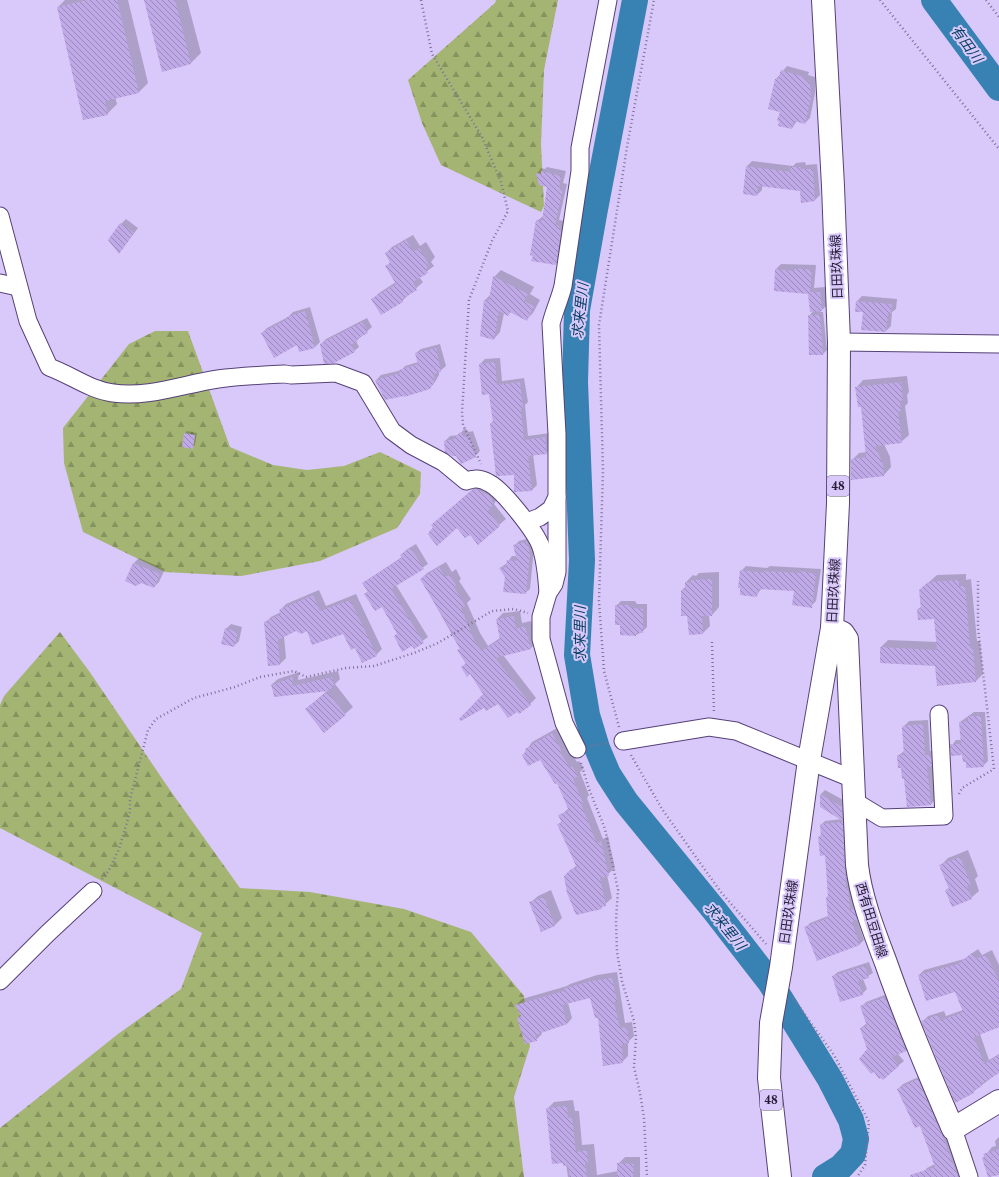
<svg xmlns="http://www.w3.org/2000/svg" width="999" height="1177" viewBox="0 0 999 1177" font-family="Spectral,'Noto Sans JP',serif">
<defs>
<pattern id="forest-firs" width="22" height="20" patternUnits="userSpaceOnUse"><rect width="22" height="20" fill="#a4b573"/><path d="M5 1l3.5 6h-7zM16 11l3.5 6h-7z" fill="#85935f"/></pattern>
<pattern id="building-back-hatch" width="6" height="6" patternUnits="userSpaceOnUse"><rect width="6" height="6" fill="#bfa9e6"/><path d="M-1 5l2 2M0 0l6 6M5-1l2 2" fill="none" stroke="#9b89bb"/></pattern>
</defs>
<rect width="100%" height="100%" fill="#d9c8fa"/>
<!-- forest -->
<g fill="url(#forest-firs)">
<polygon points="496,0 558,0 544,70 541,144 544,206 541,212 441,165 422,123 408,80 495,3"/>
<polygon points="155,331 188,331 230,447 273,465 307,470 344,466 380,452 421,472 420,494 397,528 320,561 241,576 165,572 83,532 64,463 63,428 129,344"/>
<polygon points="60,632 89,671 172,793 240,888 310,892 404,909 471,932 524,996 530,1046 514,1097 524,1177 0,1177 0,1128 118,1034 181,989 202,933 0,828 0,705 4,696"/>
</g>
<!-- shadow -->
<g fill="#0003">
<polygon points="65,0 128,0 148,83 139,92 115,97 117,104 107,114 58,7"/>
<polygon points="145,0 187,0 201,53 190,64"/>
<polygon points="787,66 809,72 808,75 815,77 815,93 810,118 805,123 797,121 792,128 782,112 776,79"/>
<polygon points="752,161 793,166 796,163 805,162 806,165 817,164 820,195 815,200 802,201 801,190 762,185 762,190 757,195 747,166"/>
<polygon points="547,167 566,171 563,183 567,184 559,220 564,221 565,227 560,260 556,264 534,256 537,221 543,216 548,186 540,184 537,173 541,168 545,169"/>
<polygon points="126,219 138,228 123,248 121,224"/>
<polygon points="413,235 420,246 426,242 435,257 431,262 434,266 419,277 423,282 402,301 373,299 379,293 396,282 386,266 391,262 386,253 392,247"/>
<polygon points="781,264 816,265 814,288 825,287 827,305 820,312 823,312 827,350 823,354 809,316 814,310 809,293 776,269"/>
<polygon points="501,270 534,287 530,294 540,300 533,313 526,320 511,312 508,315 504,313 500,332 494,339 485,300 491,294 494,277"/>
<polygon points="862,296 897,299 896,309 892,312 891,326 886,331 864,312 857,301"/>
<polygon points="310,307 320,342 315,347 300,351 298,344 262,333 267,328 288,317 293,312"/>
<polygon points="367,318 372,327 356,341 359,347 354,351 321,344 326,339"/>
<polygon points="440,344 446,366 439,372 439,375 435,382 430,388 376,380 381,375 402,370 405,366 418,362 416,353 421,349"/>
<polygon points="500,358 502,381 524,378 528,402 525,405 528,436 550,433 551,448 547,453 533,454 537,485 532,490 515,474 491,423 494,421 489,393 480,364 485,359"/>
<polygon points="907,376 909,392 907,395 908,403 905,406 909,435 901,442 884,444 890,457 891,467 884,475 852,460 859,453 867,452 862,405 856,388 863,380"/>
<polygon points="465,428 469,432 473,431 480,451 475,456 456,454 445,441 450,436 459,435"/>
<polygon points="187,431 197,433 195,445 192,448 183,446 185,433"/>
<polygon points="480,483 499,496 494,504 506,519 478,543 470,533 457,527 438,544 428,534 440,518"/>
<polygon points="531,538 534,548 530,589 525,593 506,576 500,568 507,563 512,556 517,556 514,546 519,541"/>
<polygon points="416,544 428,564 396,585 428,637 414,647 412,645 395,636 398,633 382,606 365,594 368,591 363,583 402,557 401,555 406,550"/>
<polygon points="139,558 165,569 159,582 154,587 141,581 134,563"/>
<polygon points="446,562 452,572 456,569 461,579 459,581 471,599 467,603 480,633 488,646 500,638 497,619 503,613 520,611 522,623 531,621 536,643 530,649 503,655 536,698 530,704 498,703 485,706 484,694 471,673 462,667 466,663 460,649 421,579 427,573"/>
<polygon points="746,566 767,568 770,566 821,569 816,601 811,606 795,590 762,588 756,596 741,571"/>
<polygon points="719,572 719,607 712,615 709,615 710,626 703,633 690,634 688,615 682,590 686,586 686,582 693,575 696,576 699,573"/>
<polygon points="966,574 966,580 971,579 977,641 980,641 983,674 976,681 938,685 936,665 881,647 888,640 938,642 935,618 918,609 922,606 928,583 937,575"/>
<polygon points="319,590 326,606 356,594 382,649 376,655 356,647 344,633 296,630 284,636 286,658 280,664 265,623 271,617 281,612 280,610 286,604"/>
<polygon points="621,601 635,601 637,604 647,604 647,627 642,632 636,635 621,624 616,606"/>
<polygon points="231,624 242,627 239,641 234,646 226,629"/>
<polygon points="338,671 340,679 335,684 353,707 345,714 306,709 328,690 275,696 271,685 278,679 299,672 298,680"/>
<polygon points="974,712 985,712 988,761 983,766 967,761 963,754 952,745 956,740 962,740 960,722"/>
<polygon points="928,720 930,751 935,751 936,760 932,764 936,799 931,804 902,767 898,756 904,751 904,726 909,721"/>
<polygon points="559,727 566,745 577,762 579,761 584,768 580,772 589,795 587,798 603,839 608,836 615,868 607,875 612,898 601,908 565,876 577,865 559,824 562,821 560,816 569,808 557,781 540,758 523,755 532,742"/>
<polygon points="825,790 847,802 847,815 843,819 846,819 854,906 858,905 861,915 857,919 864,940 860,944 818,960 806,927 810,923 828,916 827,897 829,895 826,854 819,837 822,834 821,825 825,821 842,819 821,806 821,794"/>
<polygon points="968,850 978,876 975,879 979,891 971,898 946,890 949,888 941,865 948,858"/>
<polygon points="551,890 562,918 555,925 542,930 530,903 538,896"/>
<polygon points="978,949 982,955 992,950 999,965 999,1027 980,1034 989,1060 999,1054 999,1072 973,1092 922,1022 928,1016 944,1011 946,1016 963,1010 955,991 919,975 924,970 964,959"/>
<polygon points="869,962 873,973 863,979 867,989 862,994 833,976 838,972"/>
<polygon points="617,972 625,1023 632,1022 634,1036 628,1042 628,1056 622,1062 591,996 568,1003 572,1018 567,1024 541,1032 542,1034 536,1040 518,1018 522,1015 516,1005 522,999 567,986 570,984 597,975"/>
<polygon points="890,993 911,1046 906,1051 898,1054 904,1061 883,1078 869,1049 861,1028 867,1023 861,1007 866,1002"/>
<polygon points="923,1075 965,1177 920,1177 927,1168 935,1164 920,1125 898,1089 903,1084"/>
<polygon points="573,1100 575,1111 579,1111 582,1145 594,1144 597,1175 618,1171 618,1164 625,1157 640,1157 640,1177 568,1177 566,1164 547,1109 554,1102"/>
<polygon points="999,1137 999,1174 989,1177 983,1158 992,1147 996,1146 995,1141"/>
</g>
<g fill="none" stroke-linecap="round" stroke-linejoin="round">
<!-- river -->
<g stroke="#3782b3" stroke-width="26">
<polyline points="635,0 595,209 577,310 575,382 582,560 577,655 587,715 597,748 608,774 626,802 715,911 770,982 830,1079 851,1120 856,1139 853,1154 841,1167 825,1177"/>
<polyline points="934,0 999,88"/>
</g>
</g>
<!-- building -->
<g fill="url(#building-back-hatch)">
<polygon points="87,0 117,0 139,93 105,101 108,115 83,120 57,7"/>
<polygon points="144,0 175,0 191,64 162,72"/>
<polygon points="781,70 805,77 804,80 810,82 811,98 805,124 794,121 792,129 778,126 779,122 777,120 780,112 768,109 775,79 778,79"/>
<polygon points="746,166 791,172 790,167 800,167 801,169 813,169 815,201 801,203 800,191 758,186 757,196 743,194"/>
<polygon points="541,171 561,176 559,188 563,189 555,225 559,226 559,229 561,232 556,265 531,261 533,256 530,255 536,220 542,221 547,187 539,185 536,173 541,174"/>
<polygon points="120,223 134,233 119,254 108,240"/>
<polygon points="406,240 413,252 419,248 429,265 426,269 428,273 413,282 417,290 402,299 403,302 381,315 371,299 396,284 385,266 390,263 385,253"/>
<polygon points="795,268 812,270 810,292 820,292 822,311 810,312 808,294 774,291 775,269 794,271"/>
<polygon points="493,276 528,294 524,301 534,306 527,321 510,312 508,316 499,311 494,340 480,336 484,300 489,300"/>
<polygon points="856,301 892,304 891,315 888,314 886,332 861,330 863,312 855,312"/>
<polygon points="305,311 315,348 299,352 297,345 274,358 261,333 287,319 287,317"/>
<polygon points="808,315 820,315 823,355 809,355"/>
<polygon points="362,322 368,333 356,339 358,341 351,345 355,352 334,363 324,364 320,344"/>
<polygon points="436,348 441,372 433,374 435,380 430,389 404,397 404,396 385,400 375,380 400,373 399,370 418,364 415,353"/>
<polygon points="495,362 497,385 520,382 523,408 521,409 524,440 545,437 547,454 528,456 532,491 514,492 514,475 496,476 490,423 493,423 489,394 482,395 479,364"/>
<polygon points="901,382 903,400 900,401 901,411 898,412 902,443 875,446 883,464 884,476 851,480 851,459 866,457 861,407 858,407 855,387"/>
<polygon points="460,432 464,437 468,435 476,457 461,464 456,456 452,456 445,452 444,441 454,439"/>
<polygon points="184,433 195,435 193,449 182,447"/>
<polygon points="476,489 490,496 493,504 488,511 500,526 478,545 470,535 465,538 457,528 437,546 429,536 429,532 433,528 431,525 472,490"/>
<polygon points="527,542 530,554 526,594 503,592 505,577 499,568 506,567 507,560 517,561 513,545"/>
<polygon points="411,548 424,569 391,589 424,643 414,649 412,646 402,652 394,636 397,634 382,607 375,611 364,594 368,592 362,583 402,558 400,555"/>
<polygon points="133,563 160,574 154,588 141,583 136,586 125,581"/>
<polygon points="439,567 445,577 449,575 456,585 454,587 465,606 461,608 474,640 481,651 500,640 496,619 514,616 516,629 525,626 531,649 495,658 531,705 519,714 517,712 508,718 498,704 486,711 484,708 461,721 459,719 483,694 470,674 467,677 461,667 466,664 457,650 460,649 452,634 453,634 420,579"/>
<polygon points="740,570 764,573 764,571 800,573 800,571 816,574 812,608 792,605 794,591 758,589 757,597 740,595 740,588 738,588"/>
<polygon points="712,579 712,616 702,616 703,634 689,635 687,616 681,616 681,590 685,590 685,582 691,583 691,580"/>
<polygon points="959,580 959,587 965,585 970,648 973,648 976,682 937,686 935,666 880,663 880,647 937,650 934,619 918,620 917,609 921,609 919,590 928,582"/>
<polygon points="313,595 320,611 350,600 377,656 362,663 355,648 351,650 343,634 312,645 307,631 301,634 296,631 278,640 280,665 268,666 264,622 281,614 279,610"/>
<polygon points="615,605 630,605 632,608 643,609 643,633 636,633 636,636 620,635 620,625 615,625"/>
<polygon points="225,628 238,632 234,647 221,644"/>
<polygon points="293,677 292,686 332,677 334,686 328,691 274,697 272,685"/>
<polygon points="327,692 346,715 324,733 305,709"/>
<polygon points="968,716 981,716 984,767 966,768 966,762 963,762 962,755 951,756 950,744 961,744 959,722 968,721"/>
<polygon points="923,724 925,755 931,755 932,766 927,767 931,805 907,807 904,779 902,779 901,768 898,768 897,755 904,755 902,728 903,726"/>
<polygon points="552,733 561,750 560,752 570,768 572,766 578,776 573,779 583,803 581,804 597,844 601,841 609,876 600,878 606,906 601,907 602,909 576,915 567,893 564,876 571,869 577,868 557,824 562,823 558,815 569,811 557,783 555,784 540,760 528,766 522,755 526,752 525,749"/>
<polygon points="820,794 842,807 843,821 820,807"/>
<polygon points="843,822 846,889 848,888 850,910 854,909 857,920 852,922 860,945 817,961 804,927 828,918 826,897 828,897 825,855 820,856 818,837 821,836 820,824"/>
<polygon points="960,857 971,885 967,886 972,899 952,907 945,890 949,889 939,865"/>
<polygon points="544,897 555,926 541,932 529,902"/>
<polygon points="972,953 976,959 986,955 999,981 999,1027 974,1037 984,1064 999,1055 999,1073 981,1084 982,1086 973,1091 974,1093 955,1103 921,1021 938,1015 940,1021 963,1012 955,992 926,1001 918,975 958,964"/>
<polygon points="865,966 869,978 858,981 863,995 840,1002 832,976"/>
<polygon points="612,978 617,1001 614,1002 620,1028 627,1027 629,1043 622,1044 623,1063 603,1066 598,1018 595,1018 590,998 562,1005 567,1024 535,1035 537,1041 525,1044 517,1018 521,1016 515,1005 564,991 563,989 591,981"/>
<polygon points="885,997 906,1051 892,1057 899,1066 883,1080 881,1078 879,1079 874,1072 871,1074 859,1059 867,1049 860,1028 867,1026 860,1006"/>
<polygon points="918,1079 942,1135 958,1177 910,1177 910,1175 935,1167 920,1126 915,1128 897,1089"/>
<polygon points="567,1106 568,1118 572,1117 576,1152 587,1150 588,1163 585,1163 587,1177 570,1177 568,1165 563,1166 563,1163 552,1164 546,1108"/>
<polygon points="999,1149 999,1175 988,1177 982,1158 985,1157 983,1154"/>
<polygon points="617,1163 634,1164 633,1177 617,1177"/>
</g>
<g fill="none" stroke-linecap="round" stroke-linejoin="round">
<defs>
<g id="minor">
<path d="M0,216L28,321L49,367C71,375 90,390 113,393C148,398 184,384 218,379C240,376 263,375 285,374L291,375L336,373L363,383L392,431L411,445L443,462L466,481C474,478 480,478 489,483C503,490 536,532 541,547C546,562 547,578 548,593"/>
<polyline points="0,283 18,287"/>
<polyline points="839,342 999,344"/>
<polyline points="557,497 557,572 554,584 548,593 541,617 541,639 564,723 577,749"/>
<path d="M527,522L540,517L551,509L557,497V434L551,324C554,311 560,299 563,286L580,171V148L608,0"/>
<polyline points="623,741 709,727 736,731 853,779"/>
<polyline points="854,801 882,818 944,816 939,714"/>
<polyline points="0,981 48,933 93,891"/>
<polyline points="953,1129 969,1177"/>
</g>
<path id="secondary" d="M832,628L843,633L847,639L857,865C861,899 874,931 886,963C906,1020 929,1074 953,1129L999,1101"/>
<polyline id="primary" points="780,1177 769,1078 771,1023 781,967 809,760 832,628 838,503 839,342 833,186 823,0"/>
</defs>
<!-- minor casing -->
<use href="#minor" stroke="#564177" stroke-width="19"/>
<!-- secondary casing -->
<use href="#secondary" stroke="#564177" stroke-width="24"/>
<!-- primary casing -->
<use href="#primary" stroke="#564177" stroke-width="24"/>
<!-- path -->
<g stroke="#7e7196" stroke-width="2.5" stroke-dasharray="1 3" stroke-linecap="butt">
<polyline points="421,0 432,54 482,137 501,182 508,211 492,241 469,300 462,412 463,425 481,464"/>
<polyline points="880,0 999,149"/>
<polyline points="986,0 999,17"/>
<polyline points="712,642 714,713"/>
<polyline points="619,727 604,671 599,601 603,470 599,325 627,147 654,0"/>
<polyline points="590,746 609,743"/>
<polyline points="631,755 662,809 720,891 766,944"/>
<polyline points="581,763 589,789 605,829 618,890 616,920 617,952 622,981 634,1021 636,1038 634,1067 640,1093 644,1118 647,1177"/>
<polyline points="959,794 962,788 994,769 978,628 978,581"/>
<polyline points="102,879 109,870 119,849 130,812 130,799 148,730 156,719 194,698 235,687 260,677 294,671 306,677 346,668 374,666 414,653 438,643 492,611 514,609 528,613"/>
<polyline points="793,998 834,1055 869,1122 865,1165 857,1177"/>
</g>
<!-- minor -->
<use href="#minor" stroke="#fff" stroke-width="17"/>
<!-- secondary -->
<use href="#secondary" stroke="#fff" stroke-width="22"/>
<!-- primary -->
<use href="#primary" stroke="#fff" stroke-width="22"/>
</g>
<g text-anchor="middle" stroke-width="4" stroke-linejoin="round" paint-order="stroke">
<!-- shield labels -->
<g fill="#d9c8fa" stroke="#5c5070" stroke-width="1">
<rect x="827" y="476" width="22" height="20" rx="3"/>
<rect x="760" y="1090" width="22" height="20" rx="3"/>
</g>
<g font-size="12" font-weight="bold" fill="#261d35">
<text x="838" y="490">48</text>
<text x="771" y="1104">48</text>
</g>
<!-- street labels -->
<g font-size="13" fill="#261d35" stroke="#d9c8fa">
<text transform="translate(836 267) rotate(-92)" y="5">日田玖珠線</text>
<text transform="translate(833 591) rotate(-87)" y="5">日田玖珠線</text>
<text transform="translate(788 912) rotate(-82)" y="5">日田玖珠線</text>
<text transform="translate(872 920) rotate(73)" y="5">西有田豆田線</text>
</g>
<!-- water labels -->
<g font-size="14" font-style="italic" fill="#003d5f" stroke="#d9c8fa">
<text transform="translate(967 44) rotate(54)" y="5">有田川</text>
<text transform="translate(580 311) rotate(-84)" y="5">求来里川</text>
<text transform="translate(580 634) rotate(-90)" y="5">求来里川</text>
<text transform="translate(725 926) rotate(51)" y="5">求来里川</text>
</g>
</g>
</svg>
